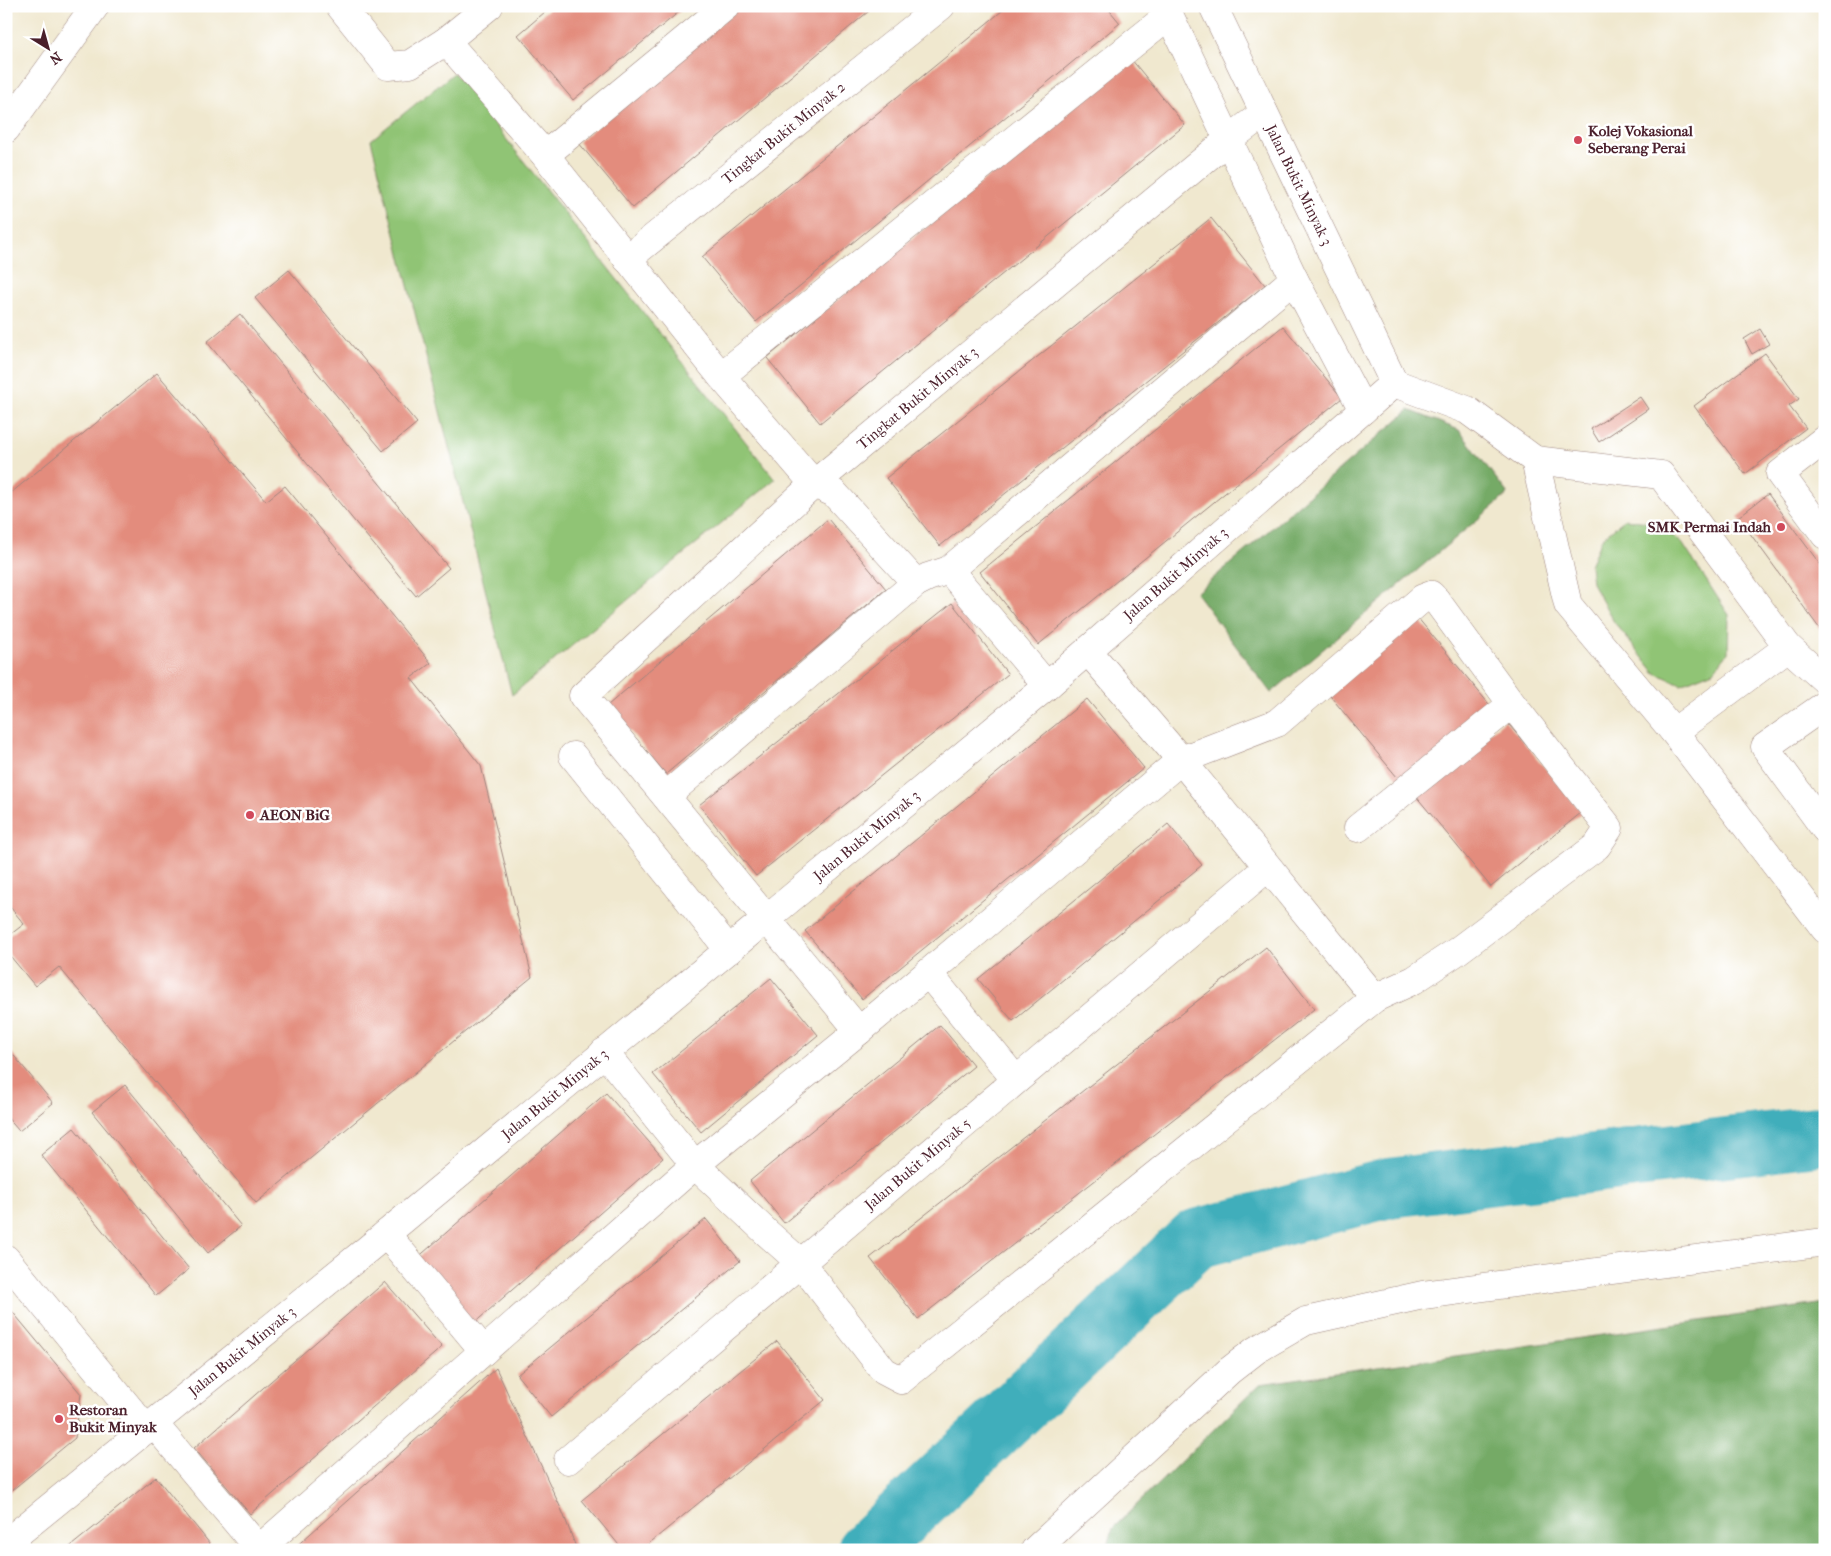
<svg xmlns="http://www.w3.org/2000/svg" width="1831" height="1556" viewBox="0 0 1831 1556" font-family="'IM FELL French Canon',serif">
<rect width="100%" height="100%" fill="#fff"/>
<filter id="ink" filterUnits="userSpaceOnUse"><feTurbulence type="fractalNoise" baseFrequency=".02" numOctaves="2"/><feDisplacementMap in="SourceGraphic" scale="10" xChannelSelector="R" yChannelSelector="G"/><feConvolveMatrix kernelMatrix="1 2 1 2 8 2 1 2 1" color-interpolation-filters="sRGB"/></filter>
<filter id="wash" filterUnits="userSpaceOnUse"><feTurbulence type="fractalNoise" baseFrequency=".0096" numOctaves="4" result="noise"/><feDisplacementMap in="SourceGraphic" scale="20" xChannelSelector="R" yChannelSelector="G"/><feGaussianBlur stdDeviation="1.12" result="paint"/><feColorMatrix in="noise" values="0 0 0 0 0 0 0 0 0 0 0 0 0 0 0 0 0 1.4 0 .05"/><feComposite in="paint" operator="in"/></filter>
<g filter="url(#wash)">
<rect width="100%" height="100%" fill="#f0e8cf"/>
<!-- green -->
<g fill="#90c475" stroke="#6d7250">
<polygon points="454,73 775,479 512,695 371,140"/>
<polygon points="1625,519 1655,523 1682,543 1729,615 1728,653 1713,671 1681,684 1655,673 1614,622 1592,583 1590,565 1602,538"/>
</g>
<!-- forest -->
<g fill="#74aa66" stroke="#5f6448">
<polygon points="1409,410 1459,430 1508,494 1271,693 1196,593"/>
<polygon points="1825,1303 1825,1550 1107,1550 1113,1528 1260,1384"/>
</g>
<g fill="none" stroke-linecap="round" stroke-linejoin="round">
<!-- river -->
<polyline stroke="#3faebb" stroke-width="60" points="867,1550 1196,1239 1389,1188 1825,1135"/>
</g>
<g id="blocks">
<!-- building -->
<g fill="#e38c7d">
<polygon points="552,6 686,6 573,100 518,35"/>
<polygon points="741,6 875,6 633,208 578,142"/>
<polygon points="1008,6 1106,6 1120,23 756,322 702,257"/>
<polygon points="1131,59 1185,125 820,423 767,358"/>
<polygon points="1211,218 1265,285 940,546 886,478"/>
<polygon points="289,270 417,423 383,451 255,298"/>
<polygon points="240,314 449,568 416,596 207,342"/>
<polygon points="1283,326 1342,398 1038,645 980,572"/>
<polygon points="1760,329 1769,344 1752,354 1744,339"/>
<polygon points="1765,353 1799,399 1789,406 1806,428 1745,474 1694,406"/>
<polygon points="157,373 266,501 285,486 431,663 411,678 481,766 532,977 256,1203 59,967 35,986 6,951 6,938 24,924 6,902 6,497"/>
<polygon points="1640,397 1648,409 1599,442 1591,429"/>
<polygon points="1768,494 1825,571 1825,636 1738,517"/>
<polygon points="828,519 886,589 666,774 608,705"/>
<polygon points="952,603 1008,674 756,876 699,805"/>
<polygon points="1417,617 1493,709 1402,783 1326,691"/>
<polygon points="1087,699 1144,768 862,999 805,931"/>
<polygon points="1505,720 1582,812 1491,887 1415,795"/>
<polygon points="1168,824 1202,865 1013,1021 978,979"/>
<polygon points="1266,947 1314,1009 918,1319 870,1258"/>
<polygon points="771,978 818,1035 701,1132 653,1074"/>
<polygon points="940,1025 974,1066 784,1223 750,1181"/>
<polygon points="6,1046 53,1103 19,1131 6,1116"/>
<polygon points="125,1085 241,1226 208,1253 92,1112"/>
<polygon points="606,1093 663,1158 472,1325 415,1260"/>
<polygon points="74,1128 189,1269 156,1296 41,1155"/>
<polygon points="706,1219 740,1261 551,1417 517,1375"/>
<polygon points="385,1282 442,1347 250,1514 194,1448"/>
<polygon points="6,1304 81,1394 75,1438 6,1495"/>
<polygon points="777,1341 825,1400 641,1550 623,1550 582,1500"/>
<polygon points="496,1368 563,1513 577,1550 292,1550"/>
<polygon points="156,1477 210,1544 202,1550 66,1550"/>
</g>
</g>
</g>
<g filter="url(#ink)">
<use href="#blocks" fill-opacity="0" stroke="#9d847d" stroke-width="1"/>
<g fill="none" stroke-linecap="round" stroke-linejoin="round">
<defs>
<g id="minor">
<polyline points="340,6 388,66 410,64 446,41 489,6"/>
<polyline points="1165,6 1294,279 1363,410"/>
<polyline points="446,41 545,155 721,376 814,484 834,493 916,583"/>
<polyline points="6,129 95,6"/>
<polyline points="545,155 726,6"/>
<path id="s1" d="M627,259L941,6"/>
<polyline points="721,376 1169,15"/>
<polyline points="1394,383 1467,410 1535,460 1568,605 1674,732 1825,929"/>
<polyline points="1825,439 1780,474 1825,535"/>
<polyline points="1535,460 1661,475 1788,647 1674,732"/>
<polyline points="949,570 1047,686"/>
<polyline points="1788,647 1825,680"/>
<polyline points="1088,651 1181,760 1375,998"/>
<polyline points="1825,705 1765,747 1825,829"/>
<polyline points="573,756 729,950"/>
<polyline points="666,796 916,583 928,577 949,570 1294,279"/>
<polyline points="1358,828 1512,704"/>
<polyline points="928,973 1016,1080"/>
<path id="s2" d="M859,1031L583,696L814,484L1228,140L1264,113"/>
<polyline points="386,1234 484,1351"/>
<polyline points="6,1259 147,1430"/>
<polyline points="154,1424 259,1549"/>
<path id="s3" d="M568,1460L1267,868"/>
<path id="s4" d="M6,1543L369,1248L1047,686L1394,383L1213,6"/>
<polyline points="258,1550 695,1165 859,1031 1181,760 1277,723 1423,598 1431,595 1436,600 1512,704 1609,828 1597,846 1456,952 1414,980 1375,998 901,1380 884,1371 801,1263 766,1232 695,1165 604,1052"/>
<polyline points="1035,1550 1229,1371 1256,1350 1306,1321 1423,1295 1825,1242"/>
</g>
</defs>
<!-- minor casing -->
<use href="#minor" stroke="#9d847d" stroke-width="29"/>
<!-- minor -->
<use href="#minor" stroke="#fff" stroke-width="28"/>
</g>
</g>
<!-- markers -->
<g fill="#d1495b" stroke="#fff" stroke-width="2">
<circle cx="1578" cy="140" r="5"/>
<circle cx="1781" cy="527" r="5"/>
<circle cx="250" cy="815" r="5"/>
<circle cx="59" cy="1419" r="5"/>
</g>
<g text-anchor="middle" stroke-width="5" stroke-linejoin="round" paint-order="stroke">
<!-- poi labels -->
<g font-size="15" font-weight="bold" fill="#4a1f2b" stroke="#fff" text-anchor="start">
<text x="1588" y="136">Kolej Vokasional<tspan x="1588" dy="17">Seberang Perai</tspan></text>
<text x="1771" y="532" text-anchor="end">SMK Permai Indah</text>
<text x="260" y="820">AEON BiG</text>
<text x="69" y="1415">Restoran<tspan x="69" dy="17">Bukit Minyak</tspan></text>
</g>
<!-- street labels -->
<g font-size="15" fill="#4a1f2b" stroke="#fff">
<text dy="5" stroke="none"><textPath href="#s1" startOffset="201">Tingkat Bukit Minyak 2</textPath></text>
<text transform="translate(1299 185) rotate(64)" y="5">Jalan Bukit Minyak 3</text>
<text dy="5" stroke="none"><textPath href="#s2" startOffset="882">Tingkat Bukit Minyak 3</textPath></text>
<text dy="5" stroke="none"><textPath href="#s4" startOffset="1519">Jalan Bukit Minyak 3</textPath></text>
<text dy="5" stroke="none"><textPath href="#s4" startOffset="1114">Jalan Bukit Minyak 3</textPath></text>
<text dy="5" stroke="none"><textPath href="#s4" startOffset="709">Jalan Bukit Minyak 3</textPath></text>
<text dy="5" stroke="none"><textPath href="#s3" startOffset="458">Jalan Bukit Minyak 5</textPath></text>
<text dy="5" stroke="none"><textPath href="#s4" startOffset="304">Jalan Bukit Minyak 3</textPath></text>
</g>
</g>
<!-- margin -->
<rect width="1831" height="1556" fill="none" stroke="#fff" stroke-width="25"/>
<!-- north arrow -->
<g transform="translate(48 48) rotate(143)" stroke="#ffffff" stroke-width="4" paint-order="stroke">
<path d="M0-4L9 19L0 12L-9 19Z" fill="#4a1f2b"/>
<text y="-8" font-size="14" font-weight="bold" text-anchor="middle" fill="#4a1f2b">N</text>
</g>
</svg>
